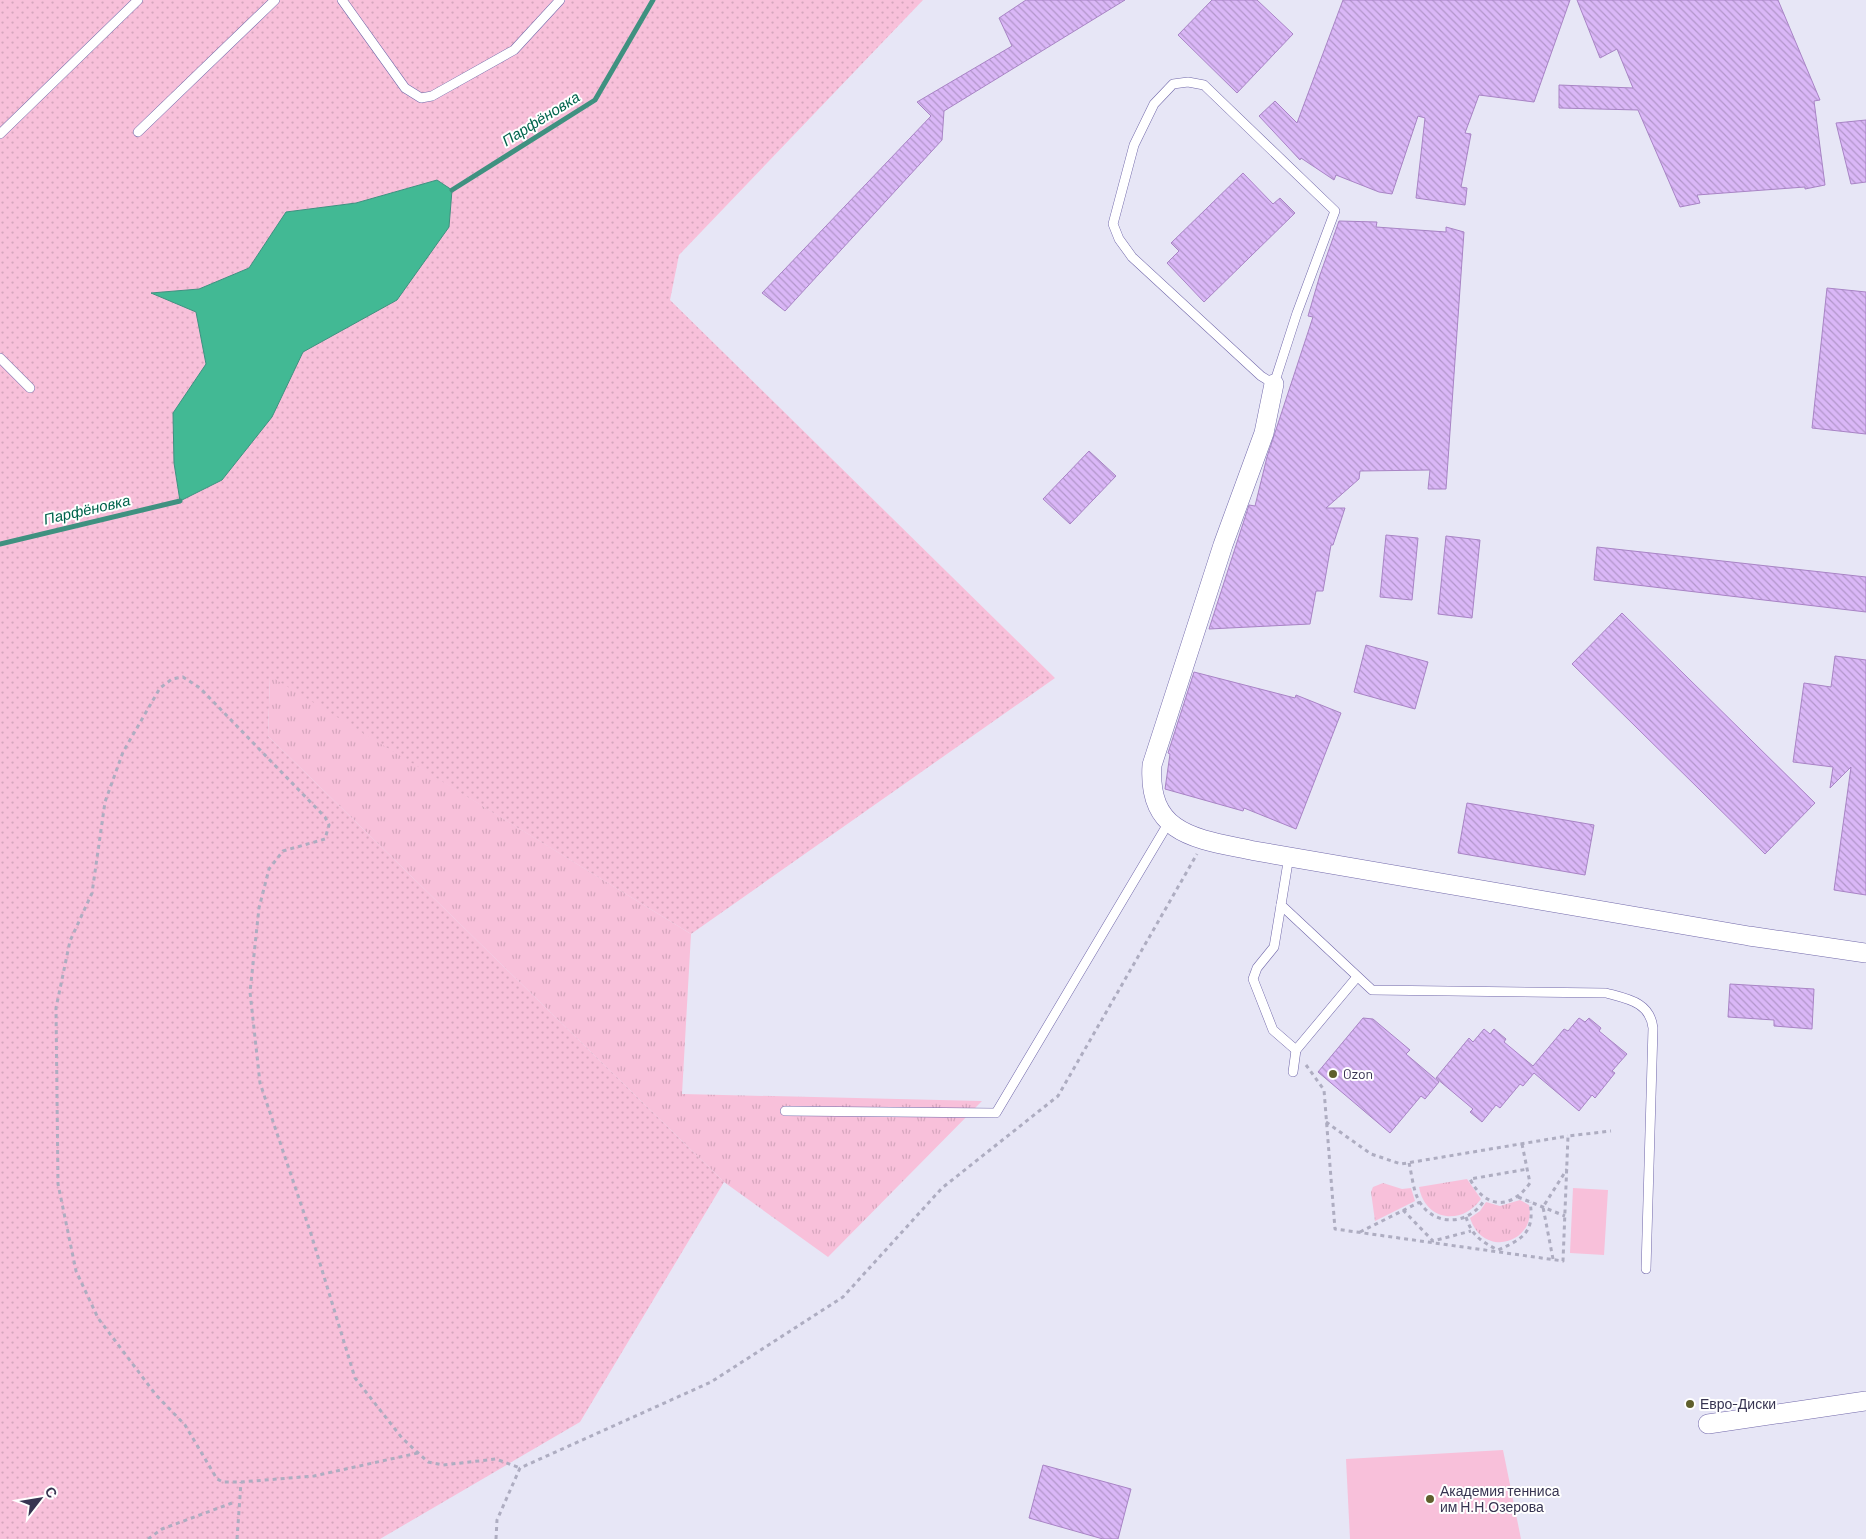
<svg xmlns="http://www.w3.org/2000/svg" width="1866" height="1539" viewBox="0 0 1866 1539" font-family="Barlow,sans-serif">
<defs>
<pattern id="grass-tufts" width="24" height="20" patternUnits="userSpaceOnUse" patternTransform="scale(1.25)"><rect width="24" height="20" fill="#f8c0da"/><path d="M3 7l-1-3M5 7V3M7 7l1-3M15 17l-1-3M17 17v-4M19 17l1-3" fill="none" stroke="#d5a6bd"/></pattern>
<pattern id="garden-dots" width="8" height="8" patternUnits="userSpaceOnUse" patternTransform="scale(1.25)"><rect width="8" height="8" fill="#f8c0da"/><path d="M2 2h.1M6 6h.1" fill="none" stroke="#d5a6bd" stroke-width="1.8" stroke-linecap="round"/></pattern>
<pattern id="building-back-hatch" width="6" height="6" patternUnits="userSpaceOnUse" patternTransform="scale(1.25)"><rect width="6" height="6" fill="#dab7f7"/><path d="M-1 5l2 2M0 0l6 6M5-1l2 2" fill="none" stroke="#b296ca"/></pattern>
</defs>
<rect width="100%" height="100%" fill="#e7e6f6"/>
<!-- grass -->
<g fill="url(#grass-tufts)">
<polygon points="270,675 691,934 682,1094 982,1101 828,1257 724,1182 268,736"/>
<path d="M1467,1179L1481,1199C1462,1226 1425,1221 1419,1187Z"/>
<polygon points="1383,1183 1402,1189 1411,1188 1415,1201 1375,1221 1371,1192 1373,1187"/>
<path d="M1520,1200L1529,1205C1537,1242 1484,1260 1470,1218L1480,1211L1486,1202L1500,1206Z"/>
</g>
<!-- garden -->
<path fill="url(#garden-dots)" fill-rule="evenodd" d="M0,0H923L679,255L670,300L1055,678L691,934L270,676L268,736L724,1182L580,1422L380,1539H0ZM437,180L346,326L303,352L272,417L222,480L180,501L174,463L173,413L206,364L196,312L152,293L199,289L249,268L286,212L356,203Z"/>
<!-- pitch -->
<g fill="#f8c0da">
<polygon points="1573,1188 1608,1190 1604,1255 1570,1253"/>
<polygon points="1503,1450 1521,1539 1350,1539 1346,1459"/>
</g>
<!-- water -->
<polygon fill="#42b994" stroke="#3f9180" points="437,180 452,190 449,227 397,300 303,352 272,417 222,480 180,501 174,463 173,413 206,364 196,312 151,293 199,289 249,268 286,212 356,203"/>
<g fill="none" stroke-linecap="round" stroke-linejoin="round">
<!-- stream -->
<g stroke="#3f9180" stroke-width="5">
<polyline points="452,190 595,100 653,0"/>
<polyline points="0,544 180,501"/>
</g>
</g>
<!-- building -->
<g fill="url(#building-back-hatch)" stroke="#a884c5">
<polygon points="1026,0 1125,0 944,111 942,140 785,311 762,293 931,116 917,102 1012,46 999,18"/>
<polygon points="1212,0 1257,0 1293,34 1237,93 1178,35"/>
<polygon points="1343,0 1570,0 1534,102 1479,95 1465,133 1471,134 1461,187 1467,188 1465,205 1416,198 1425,118 1418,116 1392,194 1379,192 1336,175 1334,180 1301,158 1300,160 1259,116 1275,101 1297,123"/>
<polygon points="1577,0 1778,0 1820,100 1814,101 1825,185 1805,189 1805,187 1697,195 1700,203 1680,207 1638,110 1559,108 1559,85 1633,88 1617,49 1600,58"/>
<polygon points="1866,120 1866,182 1851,184 1836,123"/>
<polygon points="1243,173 1273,204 1280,198 1295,213 1204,302 1167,263 1179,251 1171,243"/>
<polygon points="1339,221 1377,222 1376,227 1446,232 1446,227 1464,232 1446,489 1428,489 1430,470 1360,471 1359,479 1326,508 1345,508 1333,545 1331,545 1323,591 1316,591 1310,624 1209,629 1249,505 1255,506 1267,457 1313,317 1308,316 1320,275"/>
<polygon points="1827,288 1866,292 1866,434 1812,428"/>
<polygon points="1089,451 1116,476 1070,524 1043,499"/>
<polygon points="1386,535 1418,538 1412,600 1380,597"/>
<polygon points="1446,536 1480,540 1472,618 1438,614"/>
<polygon points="1597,547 1866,577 1866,612 1594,580"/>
<polygon points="1622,613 1815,803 1765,854 1572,664"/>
<polygon points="1366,645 1428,662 1415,709 1354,692"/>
<polygon points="1835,656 1866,660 1866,895 1834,890 1851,767 1830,788 1833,767 1793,762 1804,683 1831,687"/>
<polygon points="1194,672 1295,698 1296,695 1341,713 1296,829 1244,808 1243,811 1165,789 1170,754 1168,753"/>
<polygon points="1467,803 1594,825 1585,875 1458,853"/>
<polygon points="1730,984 1814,989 1812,1029 1774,1026 1774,1020 1728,1017"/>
<polygon points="1363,1018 1373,1019 1410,1050 1406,1054 1439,1082 1425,1099 1421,1096 1390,1133 1318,1072"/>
<polygon points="1579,1018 1585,1022 1589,1018 1601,1028 1599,1031 1627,1054 1612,1071 1615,1073 1595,1098 1592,1095 1579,1111 1534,1073 1523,1086 1520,1084 1500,1108 1496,1105 1482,1122 1470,1112 1473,1109 1436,1078 1469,1038 1473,1042 1484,1029 1490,1034 1494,1029 1506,1039 1504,1042 1533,1066 1564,1029 1568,1031"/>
<polygon points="1043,1465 1131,1489 1118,1539 1103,1539 1029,1518"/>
</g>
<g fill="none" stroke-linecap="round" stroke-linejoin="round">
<defs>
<g id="service">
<polyline points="342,0 405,88 421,98 432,96 514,50 560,0"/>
<polygon points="1188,82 1204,85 1335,211 1297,313 1274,384 1261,376 1132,257 1119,239 1113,224 1134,145 1154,104 1173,84"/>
<polyline points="138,132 275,0"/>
<polyline points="0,134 138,0"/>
<polyline points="0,358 30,388"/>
<path d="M1289,856L1281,905L1372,990L1606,993C1628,999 1650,1002 1653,1028L1646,1269"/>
<polyline points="1281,905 1274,947 1257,968 1253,979 1273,1030 1296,1050 1357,977"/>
<polyline points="1293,1072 1296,1050"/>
<polyline points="785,1111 996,1113 1169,822"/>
</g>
<g id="minor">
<path d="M1274,384L1264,433L1223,545L1152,765C1147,837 1200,839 1255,851L1749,936L1866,953"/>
<polyline points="1708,1424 1866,1401"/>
</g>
</defs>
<!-- service casing -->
<use href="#service" stroke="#7168aa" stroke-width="10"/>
<!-- minor casing -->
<use href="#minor" stroke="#7168aa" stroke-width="20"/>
<!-- path -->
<g stroke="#aeadc1" stroke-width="3" stroke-dasharray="4 4" stroke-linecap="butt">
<polyline points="1306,1065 1324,1090 1335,1229 1563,1261 1568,1136 1611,1131"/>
<polyline points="1326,1122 1371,1154 1401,1164 1568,1136"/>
<path d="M1522,1144L1530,1183C1511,1210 1485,1209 1470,1179L1528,1169"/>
<path d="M1409,1163C1412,1175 1413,1190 1419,1201C1435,1228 1470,1225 1485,1199"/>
<polyline points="1518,1197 1565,1216"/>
<polyline points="1403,1210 1433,1241 1471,1231"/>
<path d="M1466,1217C1472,1236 1482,1242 1498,1250C1523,1239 1535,1232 1530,1202"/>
<polyline points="1360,1232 1420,1202"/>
<polyline points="1553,1259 1543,1207 1567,1169"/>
<polyline points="418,1453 314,1476 241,1482 223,1482 217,1479 185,1425 156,1395 98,1318 76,1271 58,1184 56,1008 70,941 92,893 105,802 123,752 160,688 172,679 183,677 200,688 325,817 329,825 325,839 283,851 269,869 259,908 250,992 260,1083 311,1234 355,1378 402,1438 428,1462 443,1465 496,1459 520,1468"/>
<polyline points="148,1539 162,1529 232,1503"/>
<polyline points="237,1539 241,1482"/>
<polyline points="496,1539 497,1520 520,1468 711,1382 843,1297 942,1188 1058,1096 1197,854"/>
</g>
<!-- service -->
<use href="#service" stroke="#fff" stroke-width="9"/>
<!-- minor -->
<use href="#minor" stroke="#fff" stroke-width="19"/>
</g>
<!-- markers -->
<g fill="#5f5f2c" stroke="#fff" stroke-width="2">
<circle cx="1333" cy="1074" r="5"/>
<circle cx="1690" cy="1404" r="5"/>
<circle cx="1430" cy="1499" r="5"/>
</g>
<g text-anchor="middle" stroke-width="4" stroke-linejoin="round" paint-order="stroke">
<!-- poi labels -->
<g font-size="14" fill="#373451" stroke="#fff" text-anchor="start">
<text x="1343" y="1079">Ozon</text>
<text x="1700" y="1409">Евро-Диски</text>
<text x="1440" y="1496">Академия тенниса<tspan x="1440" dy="16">им Н.Н.Озерова</tspan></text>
</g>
<!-- water labels -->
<g font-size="15" font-style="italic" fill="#00644c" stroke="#fff">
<text transform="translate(541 119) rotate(-32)" y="5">Парфёновка</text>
<text transform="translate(87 510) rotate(-13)" y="5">Парфёновка</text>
</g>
</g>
<!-- north arrow -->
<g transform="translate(40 1499) rotate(59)" stroke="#ffffff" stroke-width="4" paint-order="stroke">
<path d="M0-4L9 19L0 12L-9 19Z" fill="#373451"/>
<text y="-8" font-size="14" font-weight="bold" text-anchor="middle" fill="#373451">С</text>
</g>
</svg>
